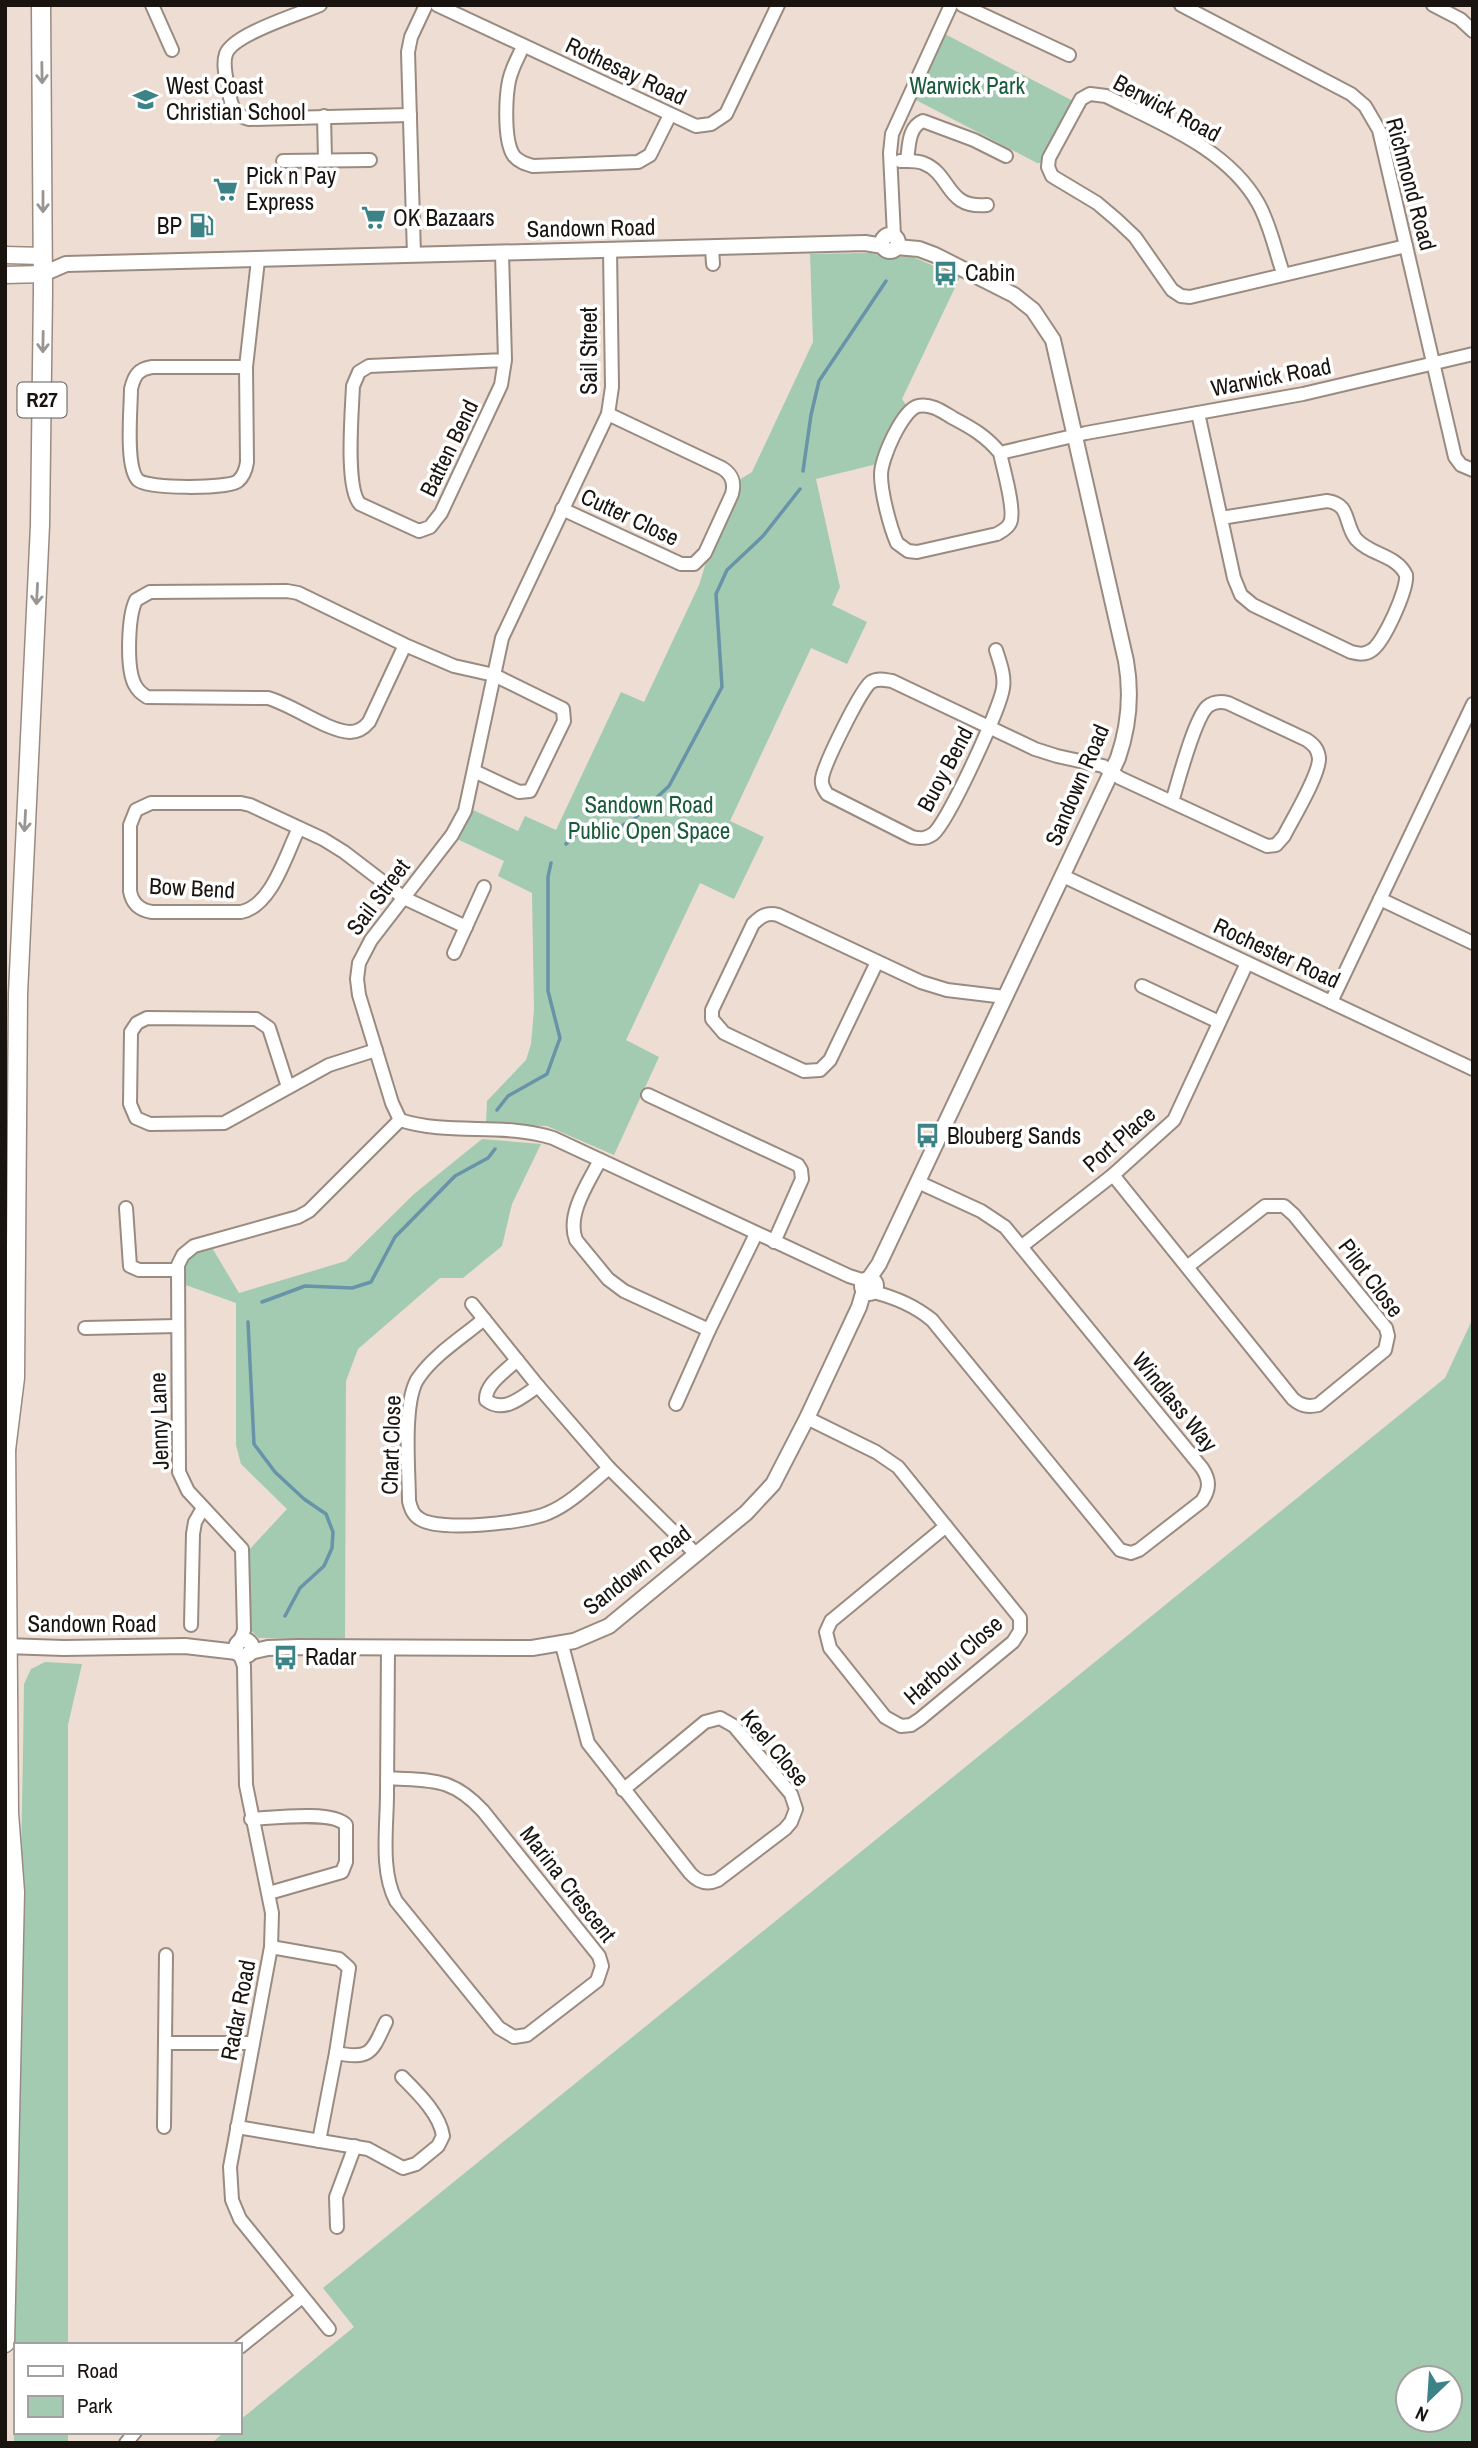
<svg xmlns="http://www.w3.org/2000/svg" width="1478" height="2448" viewBox="0 0 1478 2448" font-family="'Archivo Narrow',sans-serif">
<rect width="100%" height="100%" fill="#edddd2"/>
<!-- green -->
<g fill="#a3cbb2" fill-rule="evenodd">
<polygon points="945,34 1073,101 1042,163 1037,163 914,99"/>
<polygon points="871,253 892,259 908,255 960,277 902,399 906,405 895,422 877,464 816,479 840,587 832,605 867,622 847,664 811,648 730,821 764,837 734,899 700,883 626,1040 659,1057 614,1155 547,1126 486,1125 487,1101 526,1060 531,1044 534,1010 532,893 498,876 504,861 455,838 471,809 518,831 525,816 556,830 621,692 644,702 699,585 707,559 738,493 739,480 752,472 813,342 810,254"/>
<path d="M482,1139L541,1144L512,1204L502,1246L463,1278H440L358,1349L346,1381L345,1640L259,1638L248,1628V1551L287,1509L241,1464L236,1445V1303L183,1284C184,1257 187,1256 211,1246L239,1293L346,1261L414,1194Z"/>
<path d="M1473,1318V2443H212L224,2432H240V2420L354,2327L323,2288L1445,1378ZM1450,2378V2420H1408V2378Z"/>
<path d="M45,1662L82,1664L68,1725V2345H16V2432H68V2443H14C10,2190 21,1937 24,1684L31,1669Z"/>
</g>
<g fill="none" stroke-linecap="round" stroke-linejoin="round">
<!-- stream -->
<g stroke="#6893a8" stroke-width="3.5">
<polyline points="803,471 811,415 819,381 886,281"/>
<polyline points="566,844 573,836 583,832 598,828 618,828 634,819 669,786 722,687 716,594 727,570 763,536 800,489"/>
<polyline points="497,1110 508,1096 547,1074 560,1038 548,991 548,877 551,863"/>
<polyline points="262,1302 305,1286 352,1288 371,1282 395,1237 455,1176 488,1158 495,1149"/>
<polyline points="248,1322 254,1444 275,1472 304,1499 326,1514 333,1532 332,1548 324,1566 300,1588 285,1616"/>
</g>
<defs>
<g id="minor">
<polyline points="152,5 172,50"/>
<path d="M320,5C300,14 233,34 226,54C222,65 227,81 229,92C231,106 234,115 249,119L410,115"/>
<polyline points="437,5 696,126 711,124 726,114 778,5"/>
<polyline points="962,5 1069,55"/>
<polyline points="1181,5 1351,94 1365,106 1379,130 1455,457 1461,465 1473,470"/>
<polyline points="1433,5 1460,19 1473,31"/>
<path d="M523,46C520,54 515,62 512,71C505,88 503,141 514,156C519,162 526,164 533,166L638,162L650,155L670,115"/>
<polyline points="324,116 325,160"/>
<polyline points="283,161 370,160"/>
<path d="M900,161C907,161 916,160 923,163C952,174 945,209 987,205"/>
<path d="M907,161C909,147 908,127 923,121L974,140L1006,156"/>
<polyline points="894,236 890,153 892,134 951,5"/>
<polyline points="712,247 713,264"/>
<path d="M610,250L612,387L608,414L502,638L465,811L452,835L371,940L359,963L357,979L359,995L392,1103L400,1120C449,1136 504,1122 553,1138L849,1276L865,1281"/>
<path d="M502,253L505,360L501,385L441,513L430,527L419,531L360,504C345,488 352,411 353,386L359,372L369,366L505,360"/>
<polyline points="414,255 408,52 411,37 426,5"/>
<path d="M1283,273C1275,250 1270,224 1258,203C1227,148 1159,123 1106,96L1090,94L1081,99L1049,158L1048,167L1052,176L1097,203L1117,220L1135,237L1172,290L1181,296L1190,297L1406,246"/>
<path d="M246,367H152C138,369 134,376 131,389C131,408 125,467 138,480C146,489 229,489 238,481C244,476 246,469 247,462L246,367L258,260"/>
<path d="M1198,413L1234,578L1241,595L1253,605L1351,652C1359,654 1365,655 1372,650C1384,642 1408,589 1406,575C1397,555 1370,555 1356,539C1344,524 1351,504 1327,501L1221,518"/>
<path d="M1000,453C986,436 972,428 953,418C943,412 931,403 918,406C902,410 881,459 881,475C881,493 890,527 897,543L908,551L917,552L997,534C1002,531 1007,529 1010,523C1016,511 1003,468 1000,453L1086,433L1303,394L1473,354"/>
<path d="M562,509L681,564H694L705,553L732,494C735,483 732,474 722,468L608,414"/>
<path d="M405,645L369,722C364,728 358,732 350,732C327,731 293,705 268,698L147,697C142,694 138,691 135,685C126,669 128,616 136,600L150,592L287,591L298,593L405,645L454,666L494,675L563,709L564,721L530,791L519,792L474,771"/>
<path d="M996,650C1000,663 1005,675 1003,688C1000,709 948,822 933,834C926,839 920,839 912,837L827,794C824,789 821,785 822,779C823,766 861,689 871,682C878,678 885,680 892,681L1035,749L1057,756L1103,766L1120,778L1267,846L1276,845L1284,836C1292,820 1320,774 1319,758C1318,749 1314,745 1307,740L1228,703C1220,701 1213,702 1207,707C1194,720 1178,782 1172,802"/>
<path d="M299,828C286,854 272,906 241,912H152C139,910 132,903 130,891V825L136,810L151,803H241L250,805L323,839L344,852L404,898L466,927"/>
<polyline points="1063,876 1473,1069"/>
<polyline points="1380,899 1473,943"/>
<polyline points="454,953 484,887"/>
<path d="M877,962L830,1060L820,1070L804,1071L724,1033L712,1019V1010L753,924C761,916 767,912 778,915L921,982L947,990L1005,997"/>
<polyline points="1142,986 1219,1022"/>
<polyline points="1331,1002 1473,704"/>
<polyline points="288,1087 269,1028 256,1019 147,1018 137,1023 131,1032 130,1104 136,1118 150,1124 224,1123 329,1065 376,1050"/>
<polyline points="648,1095 798,1165 801,1170 802,1179 774,1242"/>
<path d="M600,1160C589,1182 566,1214 576,1240L608,1279L624,1291L709,1330L756,1234"/>
<path d="M1113,1175L1293,1399C1301,1406 1308,1407 1318,1405L1385,1350L1388,1336L1386,1328L1294,1215L1284,1206H1265L1187,1267"/>
<polyline points="126,1208 130,1266 139,1270 178,1270"/>
<polyline points="1022,1246 1113,1175 1174,1120 1247,963"/>
<path d="M873,1292C894,1297 915,1306 932,1320L1120,1550L1131,1553L1139,1550L1202,1501C1210,1489 1210,1480 1202,1468L1005,1227L981,1211L918,1182"/>
<polyline points="472,1304 538,1386 609,1468 696,1554"/>
<path d="M484,1319C463,1337 435,1354 419,1377C402,1399 409,1472 409,1501C411,1509 413,1515 420,1519C439,1532 526,1523 548,1513C570,1504 590,1484 609,1468"/>
<polyline points="85,1328 178,1326"/>
<path d="M517,1360C506,1371 485,1384 486,1400C504,1414 522,1397 538,1386"/>
<polyline points="676,1404 709,1330"/>
<polyline points="807,1418 876,1452 898,1467 1020,1618 1020,1631 1013,1642 920,1719 911,1725 901,1726 885,1717 830,1648 826,1632 831,1621 946,1526"/>
<polyline points="191,1625 193,1534 195,1522 203,1508"/>
<polyline points="240,1641 244,1630 242,1549 188,1491 179,1472 178,1265 183,1255 194,1246 298,1217 309,1211 400,1120"/>
<path d="M562,1645L588,1743L690,1873C698,1882 707,1885 718,1880L785,1829L791,1822L796,1809L791,1794L734,1726L720,1718L705,1722L623,1790"/>
<polyline points="240,1655 244,1666 246,1785 272,1913 271,1947 230,2167 232,2200 240,2219 329,2329"/>
<path d="M387,1778C430,1781 451,1776 483,1811L599,1956L602,1966L597,1981L527,2035L514,2037L499,2028L396,1901C380,1871 387,1827 387,1794C387,1745 388,1696 388,1647"/>
<path d="M251,1819C272,1818 333,1810 346,1825V1862L342,1872L269,1893"/>
<polyline points="271,1947 339,1959 349,1968 336,2053 319,2141"/>
<polyline points="165,2043 253,2043"/>
<path d="M336,2053C372,2060 372,2051 386,2022"/>
<polyline points="164,2127 166,1955"/>
<path d="M237,2127L368,2149L403,2168L416,2164L438,2146L443,2136C440,2114 417,2092 402,2077"/>
<polyline points="337,2227 336,2197 355,2146"/>
<polyline points="240,2347 302,2297"/>
<polyline points="126,2443 135,2432"/>
</g>
<g id="tertiary">
<circle cx="890" cy="243" r="8"/>
<polyline points="43,274 66,264 865,243 883,246"/>
<circle cx="869" cy="1286" r="7"/>
<path d="M868,1280L879,1264L1118,758C1129,726 1132,695 1126,661L1053,340L1033,310L1014,295L935,255L919,249L896,247"/>
<circle cx="244" cy="1648" r="8"/>
<polyline points="5,1646 64,1648 185,1646 237,1652"/>
<polyline points="250,1652 268,1648 298,1647 532,1648 574,1641 609,1626 746,1513 773,1484 807,1418 859,1307 864,1290"/>
</g>
<g id="secondary">
<polyline points="5,255 43,256"/>
<polyline points="5,275 43,274"/>
</g>
<g id="primary">
<polyline points="6,1450 15,1378 18,994 40,525 43,291 41,5"/>
<polyline points="5,2343 15,1892 9,1813 6,1440"/>
</g>
</defs>
<!-- minor casing -->
<use href="#minor" stroke="#9a8b81" stroke-width="16"/>
<!-- tertiary casing -->
<use href="#tertiary" stroke="#9a8b81" stroke-width="18"/>
<!-- secondary casing -->
<use href="#secondary" stroke="#9a8b81" stroke-width="19"/>
<!-- primary casing -->
<use href="#primary" stroke="#9a8b81" stroke-width="21"/>
<!-- minor -->
<use href="#minor" stroke="#fff" stroke-width="12"/>
<!-- tertiary -->
<use href="#tertiary" stroke="#fff" stroke-width="14"/>
<!-- secondary -->
<use href="#secondary" stroke="#fff" stroke-width="16"/>
<!-- primary -->
<use href="#primary" stroke="#fff" stroke-width="18"/>
</g>
<!-- one-way arrows -->
<defs><path id="oneway-shaft" d="M-6 0H5M1.5-3L5.5 0L1.5 3" fill="none" stroke-width="1.6" stroke-linecap="round" stroke-linejoin="round" transform="scale(1.75)"/></defs>
<g stroke="#989593">
<use href="#oneway-shaft" transform="translate(42 73) rotate(89)"/>
<use href="#oneway-shaft" transform="translate(43 202) rotate(90)"/>
<use href="#oneway-shaft" transform="translate(43 342) rotate(91)"/>
<use href="#oneway-shaft" transform="translate(37 594) rotate(93)"/>
<use href="#oneway-shaft" transform="translate(25 821) rotate(93)"/>
</g>
<!-- icons -->
<defs>
<symbol id="school-bare" viewBox="-9 -9 18 18"><path d="M0-5L7-2L0 1L-7-2ZM-4 1L0 2.5L4 1V4Q0 6-4 4Z" fill="#3b8386" stroke="#fff" stroke-width="2.5" paint-order="stroke"/></symbol>
<symbol id="supermarket-bare" viewBox="-9 -9 18 18"><path d="M-6-5.5h2.5l.6 2H6L4.5 2H-2.5L-4.4-4H-6ZM-1.5 3.2a1.3 1.3 0 1 0 .1 0ZM3 3.2a1.3 1.3 0 1 0 .1 0Z" fill="#3b8386" stroke="#fff" stroke-width="2.5" paint-order="stroke"/></symbol>
<symbol id="fuel-bare" viewBox="-9 -9 18 18"><path d="M-5.5-6h7V0h2V4h1.3V-2.5L3-4.5l.8-.8L6-3V5H2.5V1h-1V6h-7ZM-4.2-4.7v3.2H.2V-4.7Z" fill="#3b8386" stroke="#fff" stroke-width="2.5" paint-order="stroke"/></symbol>
<symbol id="bus-bare" viewBox="-9 -9 18 18"><path d="M-5-6H5V4H4V6H2V4H-2V6H-4V4H-5ZM-3.5-4V0h7V-4ZM-3.5 1.2v1.5H-2V1.2ZM2 1.2v1.5H3.5V1.2Z" fill="#3b8386" stroke="#fff" stroke-width="2.5" paint-order="stroke"/></symbol>
</defs>
<g fill-rule="evenodd">
<use href="#school-bare" x="128" y="82" width="35" height="35"/>
<use href="#supermarket-bare" x="208" y="172" width="35" height="35"/>
<use href="#supermarket-bare" x="356" y="200" width="35" height="35"/>
<use href="#fuel-bare" x="184" y="208" width="35" height="35"/>
<use href="#bus-bare" x="928" y="256" width="35" height="35"/>
<use href="#bus-bare" x="910" y="1118" width="35" height="35"/>
<use href="#bus-bare" x="268" y="1640" width="35" height="35"/>
</g>
<g text-anchor="middle" stroke-width="7" stroke-linejoin="round" paint-order="stroke">
<!-- shield labels -->
<rect fill="#fff" stroke="#5e5a58" stroke-width="2" x="17.5" y="382.5" width="49" height="35" rx="5"/>
<g font-size="21" font-weight="bold" fill="#191410">
<text x="42" y="407">R27</text>
</g>
<!-- street labels -->
<g font-size="23" fill="#191410" stroke="#fff">
<text transform="translate(626 71) rotate(25)" y="8">Rothesay Road</text>
<text transform="translate(1167 108) rotate(28)" y="8">Berwick Road</text>
<text transform="translate(1411 184) rotate(75)" y="8">Richmond Road</text>
<text transform="translate(591 228) rotate(-1)" y="8">Sandown Road</text>
<text transform="translate(589 351) rotate(-90)" y="8">Sail Street</text>
<text transform="translate(1271 377) rotate(-11)" y="8">Warwick Road</text>
<text transform="translate(449 448) rotate(-64)" y="8">Batten Bend</text>
<text transform="translate(630 517) rotate(25)" y="8">Cutter Close</text>
<text transform="translate(945 769) rotate(-62)" y="8">Buoy Bend</text>
<text transform="translate(1077 785) rotate(-67)" y="8">Sandown Road</text>
<text transform="translate(192 888) rotate(3)" y="8">Bow Bend</text>
<text transform="translate(378 897) rotate(-53)" y="8">Sail Street</text>
<text transform="translate(1277 953) rotate(25)" y="8">Rochester Road</text>
<text transform="translate(1119 1139) rotate(-41)" y="8">Port Place</text>
<text transform="translate(1371 1278) rotate(53)" y="8">Pilot Close</text>
<text transform="translate(1175 1402) rotate(51)" y="8">Windlass Way</text>
<text transform="translate(159 1421) rotate(-92)" y="8">Jenny Lane</text>
<text transform="translate(391 1445) rotate(-88)" y="8">Chart Close</text>
<text transform="translate(637 1570) rotate(-38)" y="8">Sandown Road</text>
<text x="92" y="1632">Sandown Road</text>
<text transform="translate(953 1660) rotate(-41)" y="8">Harbour Close</text>
<text transform="translate(775 1748) rotate(50)" y="8">Keel Close</text>
<text transform="translate(568 1884) rotate(52)" y="8">Marina Crescent</text>
<text transform="translate(238 2010) rotate(-79)" y="8">Radar Road</text>
</g>
<!-- poi labels -->
<g font-size="23" fill="#191410" stroke="#fff" text-anchor="start">
<text x="166" y="94">West Coast<tspan x="166" dy="26">Christian School</tspan></text>
<text x="246" y="184">Pick n Pay<tspan x="246" dy="26">Express</tspan></text>
<text x="393" y="226">OK Bazaars</text>
<text x="182" y="234" text-anchor="end">BP</text>
<text x="965" y="281">Cabin</text>
<text x="947" y="1144">Blouberg Sands</text>
<text x="305" y="1665">Radar</text>
</g>
<!-- park labels -->
<g font-size="23" fill="#195b3a" stroke="#fff">
<text x="967" y="94">Warwick Park</text>
<text x="649" y="813">Sandown Road<tspan x="649" dy="26">Public Open Space</tspan></text>
</g>
</g>
<!-- border -->
<rect width="1478" height="2448" fill="none" stroke="#191410" stroke-width="14"/>
<!-- legend -->
<rect x="14" y="2343" width="228" height="91" fill="#ffffff" stroke="#a3a19f" stroke-width="2"/>
<rect x="28" y="2366" width="35" height="10" fill="#ffffff" stroke="#a3a19f" stroke-width="2"/>
<text x="77" y="2378" font-size="21" fill="#191410">Road</text>
<rect x="28" y="2396" width="35" height="21" fill="#a3cbb2" stroke="#a3a19f" stroke-width="2"/>
<text x="77" y="2413" font-size="21" fill="#191410">Park</text>
<!-- north arrow -->
<g transform="translate(1429 2399) rotate(205)"><circle r="33" fill="#ffffff" stroke="#a3a19f" stroke-width="2"/>
<path d="M0-5L12 26L0 18L-12 26Z" fill="#3b8386"/>
<text y="-10" font-size="19" font-weight="bold" text-anchor="middle" fill="#191410">N</text>
</g>
</svg>
